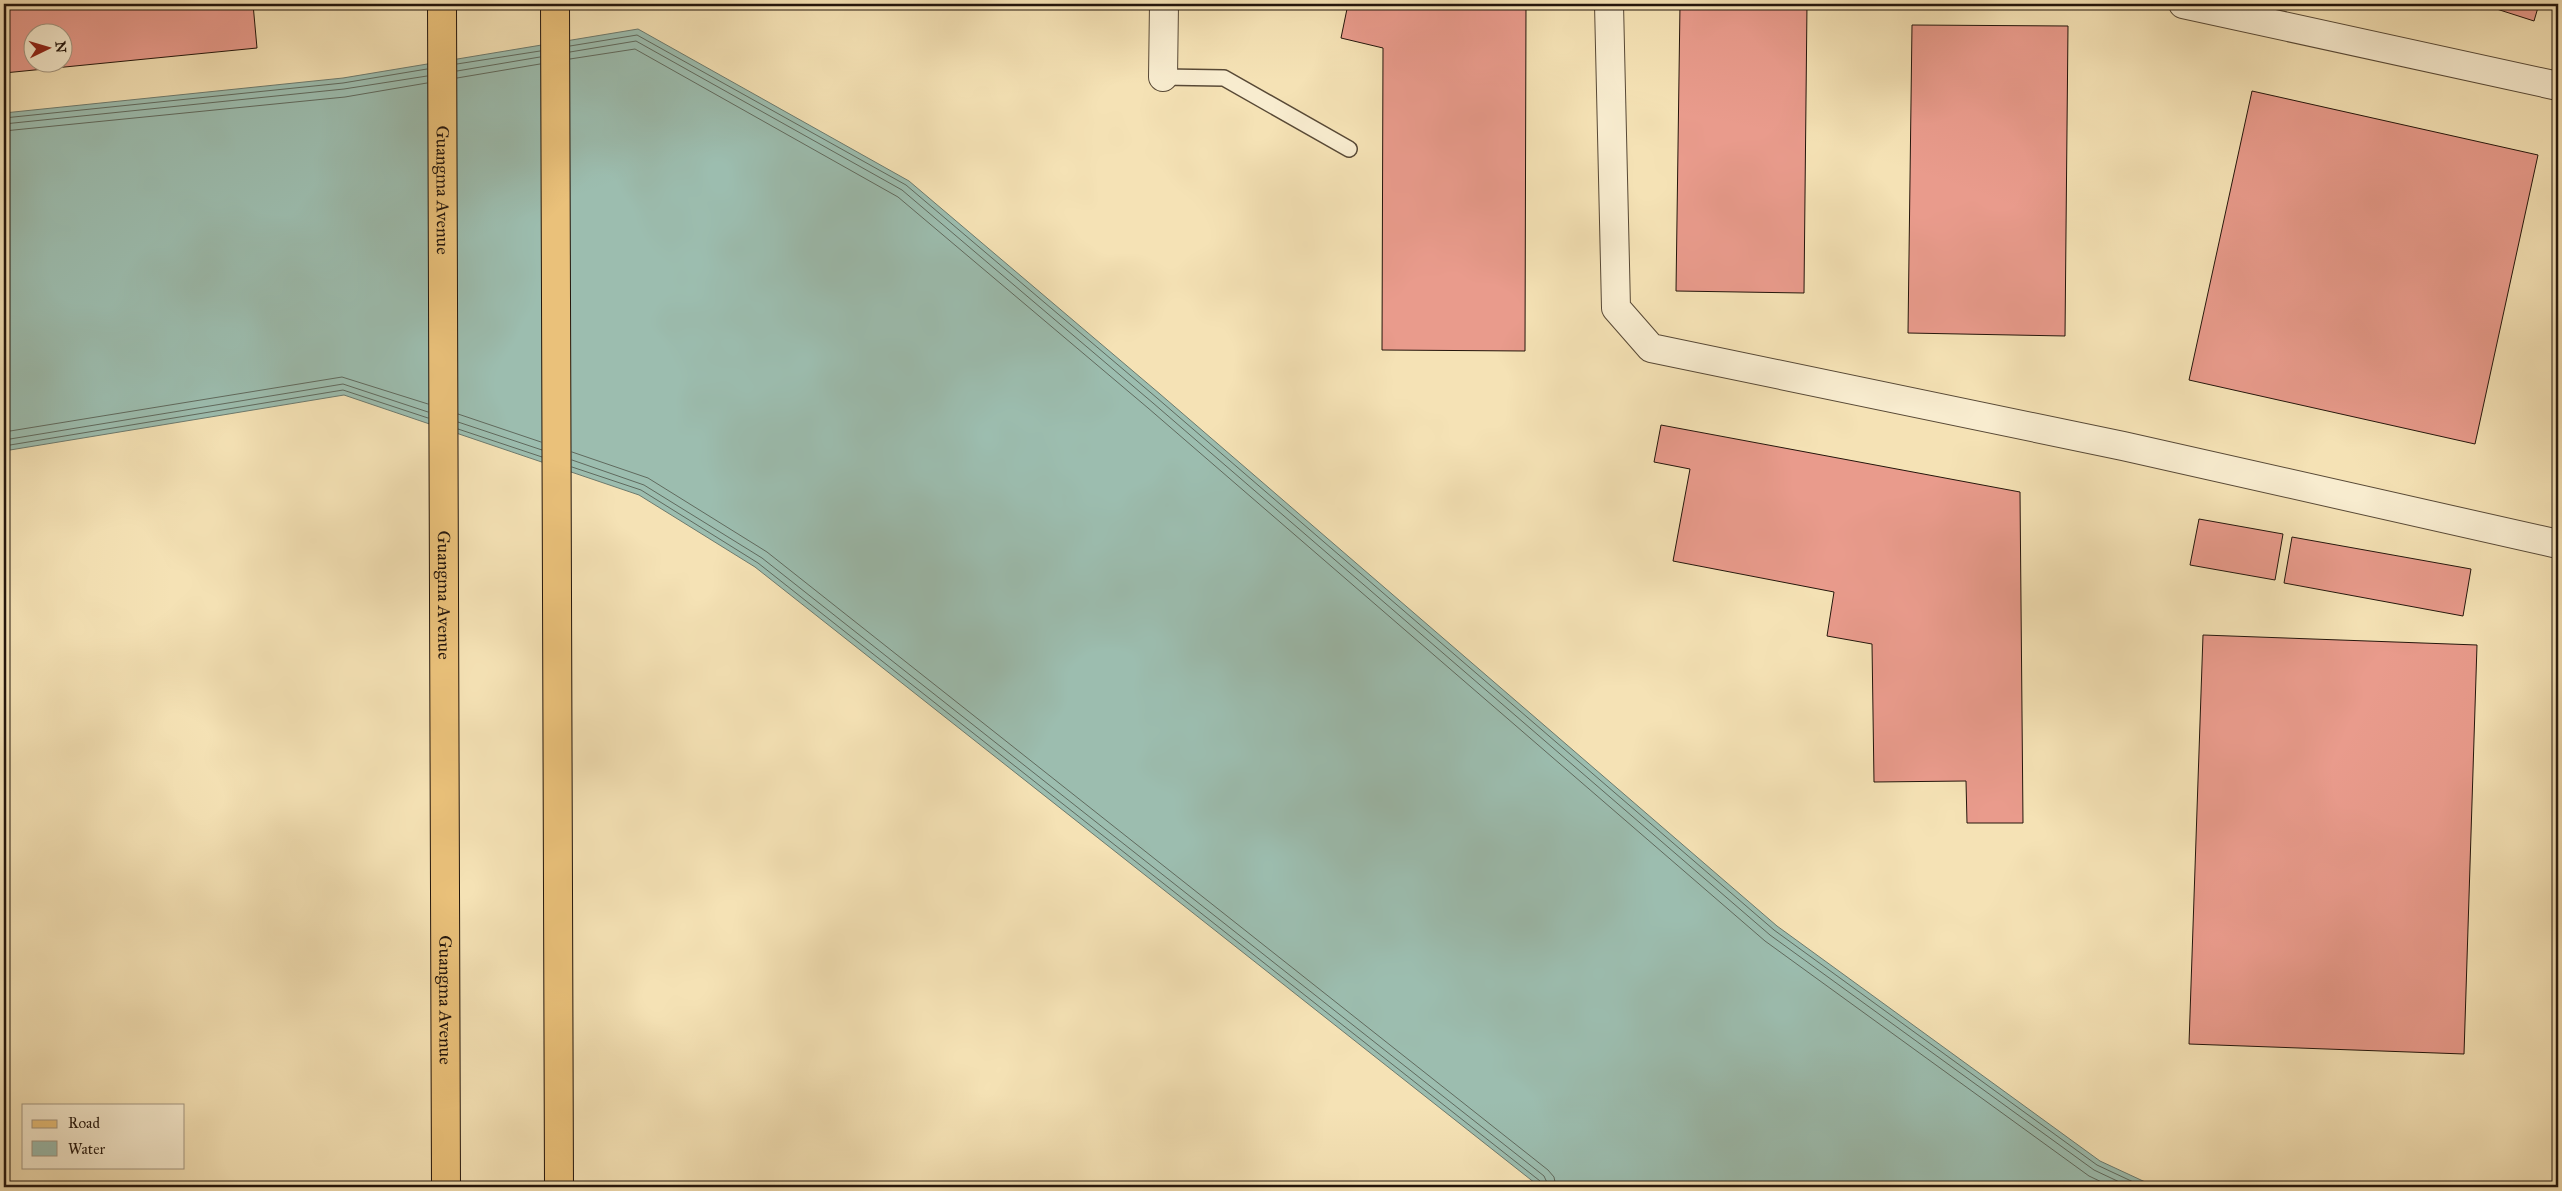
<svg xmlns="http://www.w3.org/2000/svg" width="2562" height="1191" viewBox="0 0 2562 1191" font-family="'IM FELL Great Primer',serif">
<rect width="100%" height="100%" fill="#f5e2b5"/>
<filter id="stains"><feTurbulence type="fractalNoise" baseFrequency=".004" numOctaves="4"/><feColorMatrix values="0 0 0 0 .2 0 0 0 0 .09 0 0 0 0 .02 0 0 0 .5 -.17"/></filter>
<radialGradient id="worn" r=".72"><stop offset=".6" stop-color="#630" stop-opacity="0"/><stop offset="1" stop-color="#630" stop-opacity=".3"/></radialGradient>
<!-- water -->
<polygon fill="#9cbdaf" stroke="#6c7a6e" points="638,29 909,181 1160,394 1777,926 2100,1161 2156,1187 1540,1187 755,567 639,495 344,395 4,451 4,113 343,78"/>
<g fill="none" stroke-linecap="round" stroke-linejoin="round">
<!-- shore -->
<g stroke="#606a5e" stroke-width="1">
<polyline points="570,46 637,35 906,185 1157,398 1774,930 2097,1165 2144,1187"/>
<polyline points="570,52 636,41 902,190 1153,403 1770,935 2094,1170 2130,1187"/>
<polyline points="570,59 635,49 898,197 1148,408 1765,941 2089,1176 2112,1187"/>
<polyline points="457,64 540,51"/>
<polyline points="457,71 540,57"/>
<polyline points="457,78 540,64"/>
<polyline points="4,118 343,83 427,69"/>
<polyline points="4,124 344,89 427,76"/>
<polyline points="4,131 345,97 427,83"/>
<polyline points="458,414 541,442"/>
<polyline points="458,422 542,450"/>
<polyline points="458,429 542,457"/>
<polyline points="4,432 342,377 428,404"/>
<polyline points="4,440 343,384 428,412"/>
<polyline points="4,446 343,390 428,418"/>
<polyline points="572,452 648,478 767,552 1548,1170 1554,1177 1556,1187"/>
<polyline points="572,460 644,485 762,558 1544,1176 1549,1187"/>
<polyline points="572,467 641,490 758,563 1540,1181 1542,1187"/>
</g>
</g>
<!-- building -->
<g fill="#e99b8c" stroke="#24160c" fill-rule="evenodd">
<path d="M4,4H253L257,48L4,73ZM32,32H62V62H32Z"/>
<polygon points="1348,4 1526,4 1525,351 1382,350 1383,48 1341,38"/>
<polygon points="1680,4 1807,4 1804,293 1676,291"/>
<polygon points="2481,4 2539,4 2534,21"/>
<polygon points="1912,25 2068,26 2065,336 1908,333"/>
<polygon points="2252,91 2538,155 2475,444 2189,380"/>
<polygon points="1661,425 2020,492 2023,823 1967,823 1966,781 1874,782 1872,644 1827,636 1834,592 1673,561 1690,469 1654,462"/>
<polygon points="2199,519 2283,534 2275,580 2190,565"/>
<polygon points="2292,537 2471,569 2463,616 2284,583"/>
<polygon points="2203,635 2477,645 2464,1054 2189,1044"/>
</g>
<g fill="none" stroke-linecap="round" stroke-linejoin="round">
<defs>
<polyline id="lane" points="1163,77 1224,78 1349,149"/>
<g id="street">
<polyline points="1609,4 1616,308 1651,348 2123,446 2558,544"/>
<polyline points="2183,4 2558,86"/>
<polyline points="1163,77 1164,4"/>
</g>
<g id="primary">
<path id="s1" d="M442,4L446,1187"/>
<polyline points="555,4 559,1187"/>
</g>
</defs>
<!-- lane casing -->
<use href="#lane" stroke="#584936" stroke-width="18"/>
<!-- street casing -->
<use href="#street" stroke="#584936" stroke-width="30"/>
<!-- primary casing -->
<use href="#primary" stroke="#24160c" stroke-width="30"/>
<!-- lane -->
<use href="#lane" stroke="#f8eccf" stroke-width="15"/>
<!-- street -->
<use href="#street" stroke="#f8eccf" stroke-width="28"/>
<!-- primary -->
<use href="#primary" stroke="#eac17a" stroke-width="28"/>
</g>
<g text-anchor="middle" stroke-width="4" stroke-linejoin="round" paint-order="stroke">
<!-- street labels -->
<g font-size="18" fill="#24160c" stroke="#f8eccf">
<text dy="6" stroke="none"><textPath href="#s1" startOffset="186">Guangma Avenue</textPath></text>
<text dy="6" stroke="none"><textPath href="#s1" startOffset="591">Guangma Avenue</textPath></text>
<text dy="6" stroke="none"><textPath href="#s1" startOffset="996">Guangma Avenue</textPath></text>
</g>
</g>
<!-- margin -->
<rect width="2562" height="1191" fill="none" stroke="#f5e2b5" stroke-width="20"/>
<rect x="5" y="5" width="2552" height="1181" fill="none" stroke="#24160c" stroke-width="2.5"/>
<rect x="10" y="10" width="2542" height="1171" fill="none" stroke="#24160c"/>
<!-- legend -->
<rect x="22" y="1104" width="162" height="65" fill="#f8eccf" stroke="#a39681"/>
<rect x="32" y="1120" width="25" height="8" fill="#eac17a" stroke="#a39681"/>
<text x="68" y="1128" font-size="15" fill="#24160c">Road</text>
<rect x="32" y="1141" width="25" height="15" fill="#9cbdaf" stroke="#a39681"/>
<text x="68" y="1154" font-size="15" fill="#24160c">Water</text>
<!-- north arrow -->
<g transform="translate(48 48) rotate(85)"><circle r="24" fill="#f8eccf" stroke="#a39681"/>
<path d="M0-4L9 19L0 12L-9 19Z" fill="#8f2418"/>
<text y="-8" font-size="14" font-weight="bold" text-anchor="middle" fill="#24160c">N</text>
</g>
<rect width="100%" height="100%" filter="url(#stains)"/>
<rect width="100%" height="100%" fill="url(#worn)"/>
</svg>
